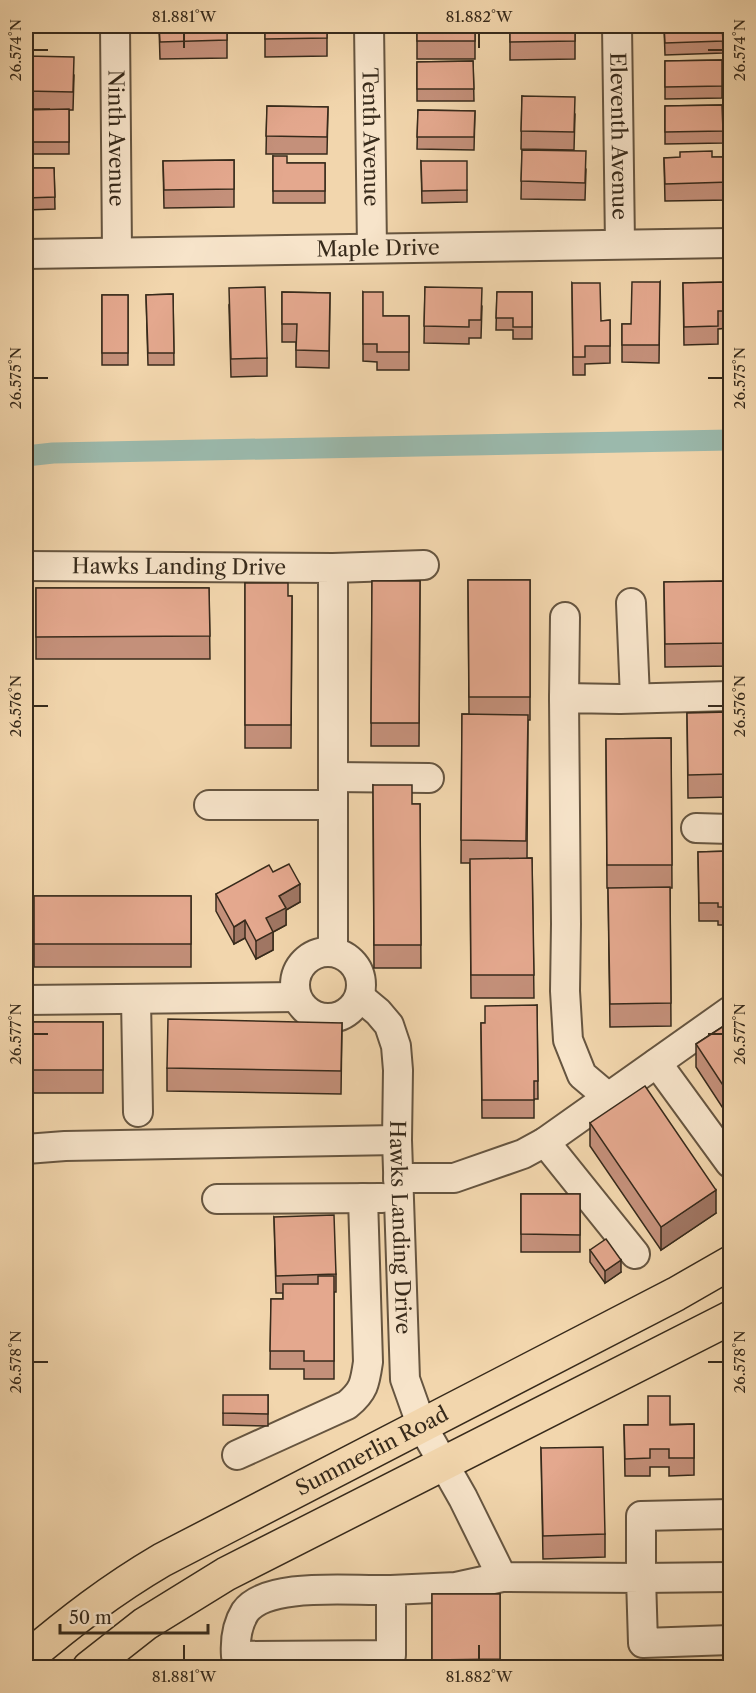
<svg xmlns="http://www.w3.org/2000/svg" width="756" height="1693" viewBox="0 0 756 1693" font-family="'Libre Caslon Text',serif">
<rect width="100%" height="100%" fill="#f2d6ad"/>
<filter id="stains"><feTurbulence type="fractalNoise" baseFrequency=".00333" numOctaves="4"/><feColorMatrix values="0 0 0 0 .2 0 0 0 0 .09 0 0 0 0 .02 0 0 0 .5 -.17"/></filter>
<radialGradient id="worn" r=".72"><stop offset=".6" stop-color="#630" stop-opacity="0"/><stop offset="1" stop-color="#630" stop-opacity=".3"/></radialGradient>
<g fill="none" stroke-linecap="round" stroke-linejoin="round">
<!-- canal -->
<polyline stroke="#9bb9ac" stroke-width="21" points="26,456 53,453 730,440"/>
<defs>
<g id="minor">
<path id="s1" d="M115,26L117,252"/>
<path id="s2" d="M369,26L372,248"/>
<path id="s3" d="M617,26L620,244"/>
<path id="s4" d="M26,254L730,243"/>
<path id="s5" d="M26,566L333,568V952"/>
<polyline points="333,568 424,565"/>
<polyline points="631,603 635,698"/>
<polyline points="564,698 565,617"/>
<polyline points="333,777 429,778"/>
<polyline points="209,805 333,805"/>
<polyline points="696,828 730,829"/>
<circle cx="328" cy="985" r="33"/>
<path id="s6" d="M360,997L378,1012L389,1025L396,1046L398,1070L397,1140L405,1379L421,1424L463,1498L502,1577L641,1578L643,1643L730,1640"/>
<polyline points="136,999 138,1112"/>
<polyline points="26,1000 296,997"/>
<polyline points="657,1063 730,1163"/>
<polyline points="608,1097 582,1075 568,1040 565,991 566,924 564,698 620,699 730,696"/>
<polyline points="545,1142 635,1254"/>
<polyline points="26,1149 65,1146 397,1140"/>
<polyline points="398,1178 454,1178 523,1154 545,1142 730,1011"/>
<polyline points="217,1199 382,1198"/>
<path d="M237,1455L347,1405C364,1391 365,1383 368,1362L363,1198"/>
<polyline points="730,1514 641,1516 641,1578 730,1577"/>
<path d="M391,1590V1655L236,1656C235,1642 237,1625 245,1612C266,1582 349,1591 383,1590H391L456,1587L502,1577"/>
</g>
<g id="major">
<path id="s7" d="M26,1659C71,1621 111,1590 162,1560L676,1294L730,1263"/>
<polyline points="89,1668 145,1624 226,1574 730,1318"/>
</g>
</defs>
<!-- minor casing -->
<use href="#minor" stroke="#665540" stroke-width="32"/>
<!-- major casing -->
<use href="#major" stroke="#372a1b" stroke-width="36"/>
<!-- minor -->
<use href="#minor" stroke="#f7e4ca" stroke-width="28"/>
<!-- major -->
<use href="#major" stroke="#f2d6ad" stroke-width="33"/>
</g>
<!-- wall -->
<g fill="#c4907a" stroke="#372a1b" stroke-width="1.5">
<polygon points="159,26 227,26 227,58 160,59"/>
<polygon points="265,26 327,26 327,56 265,57"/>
<rect x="417" y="26" width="58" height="33"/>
<polygon points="510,26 575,26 575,59 510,60"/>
<polygon points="664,26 722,26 723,53 665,55"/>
<polygon points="26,56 74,75 73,110 69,110 69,154 26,154 26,110 50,109 26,109"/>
<polygon points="722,60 722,98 665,99 665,61"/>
<polygon points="473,61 474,101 417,101 417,62"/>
<polygon points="522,96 575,114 574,150 521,149"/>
<polygon points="722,105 723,143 665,144 665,106"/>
<polygon points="267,106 328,107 327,154 266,154"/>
<polygon points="418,110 475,111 474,150 417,149"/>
<polygon points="522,150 586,169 585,200 521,199"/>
<polygon points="273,156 287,163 325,163 325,203 273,203"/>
<polygon points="729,157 730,200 665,201 664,158"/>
<polygon points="234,160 234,207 164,208 163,161"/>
<polygon points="421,161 467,190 467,202 422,203"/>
<polygon points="26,168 54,168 55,209 26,210"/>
<polygon points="660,282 659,363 622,362 622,324 631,324"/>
<polygon points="730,282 730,328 718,329 718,344 684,345 683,283"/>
<polygon points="572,283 601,321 610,320 610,363 585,364 585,375 573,375"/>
<polygon points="425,287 482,306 481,338 469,338 469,344 424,343"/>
<polygon points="282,292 330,293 329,368 296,367 296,342 282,342"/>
<polygon points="363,292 383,316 409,316 409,370 377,370 377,362 363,361"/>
<polygon points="497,292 532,292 532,339 513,339 513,330 496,330"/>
<polygon points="173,294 174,365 148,365 146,295"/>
<rect x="102" y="295" width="26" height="70"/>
<polygon points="26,299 28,341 28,353 26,353"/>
<polygon points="229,306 267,358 267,376 231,377"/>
<polygon points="468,580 530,580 530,720 528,720 527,858 532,858 534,998 471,998 470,863 461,863 462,714 469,714"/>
<polygon points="372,581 420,581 419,746 371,746"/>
<polygon points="730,581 730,666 665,667 664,582"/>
<polygon points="245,583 288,596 292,596 291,748 245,748"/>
<polygon points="36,588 209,588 210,659 36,659"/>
<polygon points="730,712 730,797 688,798 687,713"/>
<polygon points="671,738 672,888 670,888 671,1026 610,1027 608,888 607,888 606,739"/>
<polygon points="373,785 412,804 420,804 421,968 374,968"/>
<polygon points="730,851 730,925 718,925 718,921 699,921 698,852"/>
<polygon points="273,872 300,902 286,910 286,925 273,932 273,950 256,959 245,938 234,944 216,911 216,894"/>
<rect x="34" y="896" width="157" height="71"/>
<polygon points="537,1005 538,1099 534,1099 534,1118 482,1118 481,1023 485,1023"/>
<rect x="26" y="1022" width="77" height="71"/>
<polygon points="730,1022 730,1119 696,1067 696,1044"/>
<polygon points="342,1023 341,1094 167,1091 167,1068"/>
<polygon points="590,1123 716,1213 661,1250 590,1146"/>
<rect x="521" y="1194" width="59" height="58"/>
<polygon points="274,1217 336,1274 336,1292 334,1292 334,1379 304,1379 304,1369 270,1369 271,1299 283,1299 283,1293 276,1293"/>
<polygon points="590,1250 621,1272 605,1283 590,1262"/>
<polygon points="268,1395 268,1426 223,1425 223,1413"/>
<polygon points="694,1424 694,1475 669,1476 669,1467 650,1467 650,1476 625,1476 624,1425"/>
<polygon points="541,1448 605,1534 605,1557 543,1559"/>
<rect x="432" y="1594" width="68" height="74"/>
</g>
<!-- shaded-wall -->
<g fill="#a07663" stroke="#372a1b" stroke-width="1.5">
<polygon points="300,884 300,902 286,910 286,925 273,932 273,950 256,959 256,941 266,918 279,896"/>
<polygon points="245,920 245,938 234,944 234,927"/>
<polygon points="716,1190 716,1213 661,1250 661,1227"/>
<polygon points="621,1260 621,1272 605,1283 605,1271"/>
</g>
<!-- building -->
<g fill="#e4a88e" stroke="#372a1b" stroke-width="1.5">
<polygon points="159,26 227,26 227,40 160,42"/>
<polygon points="265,26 327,26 327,38 265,39"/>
<rect x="417" y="26" width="58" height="15"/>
<polygon points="510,26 575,26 575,41 510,42"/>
<polygon points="664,26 722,26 723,41 665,43"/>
<polygon points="26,56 74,57 73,92 26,91"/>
<polygon points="722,60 722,86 665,87 665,61"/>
<polygon points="473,61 474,89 417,89 417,62"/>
<polygon points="522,96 575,97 574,132 521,131"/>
<polygon points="722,105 723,131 665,132 665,106"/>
<polygon points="267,106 328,107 327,137 266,136"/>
<polygon points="69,109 69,142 26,142 26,110"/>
<polygon points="418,110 475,111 474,137 417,137"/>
<polygon points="522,150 586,151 585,183 521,181"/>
<polygon points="712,151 712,157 729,157 730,182 665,184 664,158 680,157 680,152"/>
<polygon points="273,156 287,156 287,163 325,163 325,191 273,191"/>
<polygon points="234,160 234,189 164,190 163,161"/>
<polygon points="421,161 467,161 467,190 422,191"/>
<polygon points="26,168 54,168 55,197 26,198"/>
<polygon points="632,282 660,282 659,345 622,345 622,324 631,324"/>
<polygon points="730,282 730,311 718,311 718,326 684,327 683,283"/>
<polygon points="572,283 600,283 601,321 610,320 610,346 585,346 585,357 573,357"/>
<polygon points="265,287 267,358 231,359 229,288"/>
<polygon points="425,287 482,288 481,320 469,320 469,327 424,326"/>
<polygon points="282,292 330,293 329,351 296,350 297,324 282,324"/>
<polygon points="363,292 383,292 383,316 409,316 409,352 377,352 377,344 363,344"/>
<polygon points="497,292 532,292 532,327 513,327 513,318 496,318"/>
<polygon points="173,294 174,353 148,353 146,295"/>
<rect x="102" y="295" width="26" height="58"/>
<polygon points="26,299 27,299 28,341 26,341"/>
<polygon points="468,580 530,580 530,697 469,697"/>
<polygon points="372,581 420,581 419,723 371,723"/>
<polygon points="730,581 730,643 665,644 664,582"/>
<polygon points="245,583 288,583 288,596 292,596 291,725 245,725"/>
<polygon points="36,588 209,588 210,636 36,637"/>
<polygon points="730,712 730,774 688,775 687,713"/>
<polygon points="462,714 528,715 526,841 461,840"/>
<polygon points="671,738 672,865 607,865 606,739"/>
<polygon points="373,785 412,785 412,804 420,804 421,945 374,945"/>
<polygon points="730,851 730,907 718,907 718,903 699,903 698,852"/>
<polygon points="532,858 534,975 471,975 470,859"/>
<polygon points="289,864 300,884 279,896 286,908 266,918 273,932 256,941 245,920 234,927 216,894 269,865 273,872"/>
<polygon points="670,887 671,1003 610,1004 608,888"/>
<rect x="34" y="896" width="157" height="48"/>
<polygon points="537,1005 538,1081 534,1081 534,1100 482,1100 481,1023 485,1023 485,1006"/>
<polygon points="168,1019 342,1023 341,1071 167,1068"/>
<rect x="26" y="1022" width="77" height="48"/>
<polygon points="730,1022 730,1096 696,1044"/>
<polygon points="645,1086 716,1190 661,1227 590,1123"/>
<polygon points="521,1194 580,1194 580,1235 521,1234"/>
<polygon points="334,1215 336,1274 276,1276 274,1217"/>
<polygon points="606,1239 621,1260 605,1271 590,1250"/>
<polygon points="318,1276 334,1276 334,1361 304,1361 304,1351 270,1351 271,1299 283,1299 283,1284 318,1284"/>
<polygon points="223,1395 268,1395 268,1414 223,1413"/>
<polygon points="648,1396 670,1396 670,1425 694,1424 694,1458 669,1458 669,1449 650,1449 650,1458 625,1459 624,1425 648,1425"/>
<polygon points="603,1447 605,1534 543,1536 541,1448"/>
<polygon points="432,1594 500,1594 500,1659 432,1660"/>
</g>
<!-- ticks -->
<path fill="none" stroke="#372a1b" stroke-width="2" d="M184,33V48M479,33V48M33,50H48M708,50H723M33,378H48M708,378H723M33,706H48M708,706H723M33,1034H48M708,1034H723M33,1362H48M708,1362H723M184,1645V1660M479,1645V1660"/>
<g text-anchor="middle" stroke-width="4.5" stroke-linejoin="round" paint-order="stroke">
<!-- street labels -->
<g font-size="21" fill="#372a1b" stroke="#f7e4ca">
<text dy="7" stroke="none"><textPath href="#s3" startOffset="110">Eleventh Avenue</textPath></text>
<text dy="7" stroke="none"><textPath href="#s2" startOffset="111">Tenth Avenue</textPath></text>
<text dy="7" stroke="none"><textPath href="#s1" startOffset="112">Ninth Avenue</textPath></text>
<text dy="7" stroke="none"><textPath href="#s4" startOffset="352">Maple Drive</textPath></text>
<text dy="7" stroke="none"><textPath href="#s5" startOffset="153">Hawks Landing Drive</textPath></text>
<text dy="7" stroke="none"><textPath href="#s6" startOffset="244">Hawks Landing Drive</textPath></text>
<text dy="7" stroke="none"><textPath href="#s7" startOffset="405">Summerlin Road</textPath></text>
</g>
</g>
<!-- margin -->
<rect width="756" height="1693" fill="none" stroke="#f2d6ad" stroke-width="66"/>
<!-- scale -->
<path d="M60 1624v9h148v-9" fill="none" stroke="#372a1b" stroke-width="3"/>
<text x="69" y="1624" font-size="18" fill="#372a1b" stroke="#f7e4ca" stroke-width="4.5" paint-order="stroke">50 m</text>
<rect x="33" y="33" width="690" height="1627" fill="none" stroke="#372a1b" stroke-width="2"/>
<g font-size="15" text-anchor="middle" fill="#372a1b">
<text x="184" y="22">81.881°W</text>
<text x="479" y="22">81.882°W</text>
<text transform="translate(740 50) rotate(-90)" y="5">26.574°N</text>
<text transform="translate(16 50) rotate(-90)" y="5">26.574°N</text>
<text transform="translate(740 378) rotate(-90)" y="5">26.575°N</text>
<text transform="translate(16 378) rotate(-90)" y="5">26.575°N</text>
<text transform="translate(740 706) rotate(-90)" y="5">26.576°N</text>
<text transform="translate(16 706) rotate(-90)" y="5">26.576°N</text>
<text transform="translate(16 1034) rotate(-90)" y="5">26.577°N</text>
<text transform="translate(740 1034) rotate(-90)" y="5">26.577°N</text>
<text transform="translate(16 1362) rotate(-90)" y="5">26.578°N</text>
<text transform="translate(740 1362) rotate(-90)" y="5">26.578°N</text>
<text x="184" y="1682">81.881°W</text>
<text x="479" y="1682">81.882°W</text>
</g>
<rect width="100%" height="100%" filter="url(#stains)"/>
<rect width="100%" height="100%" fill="url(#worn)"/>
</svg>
